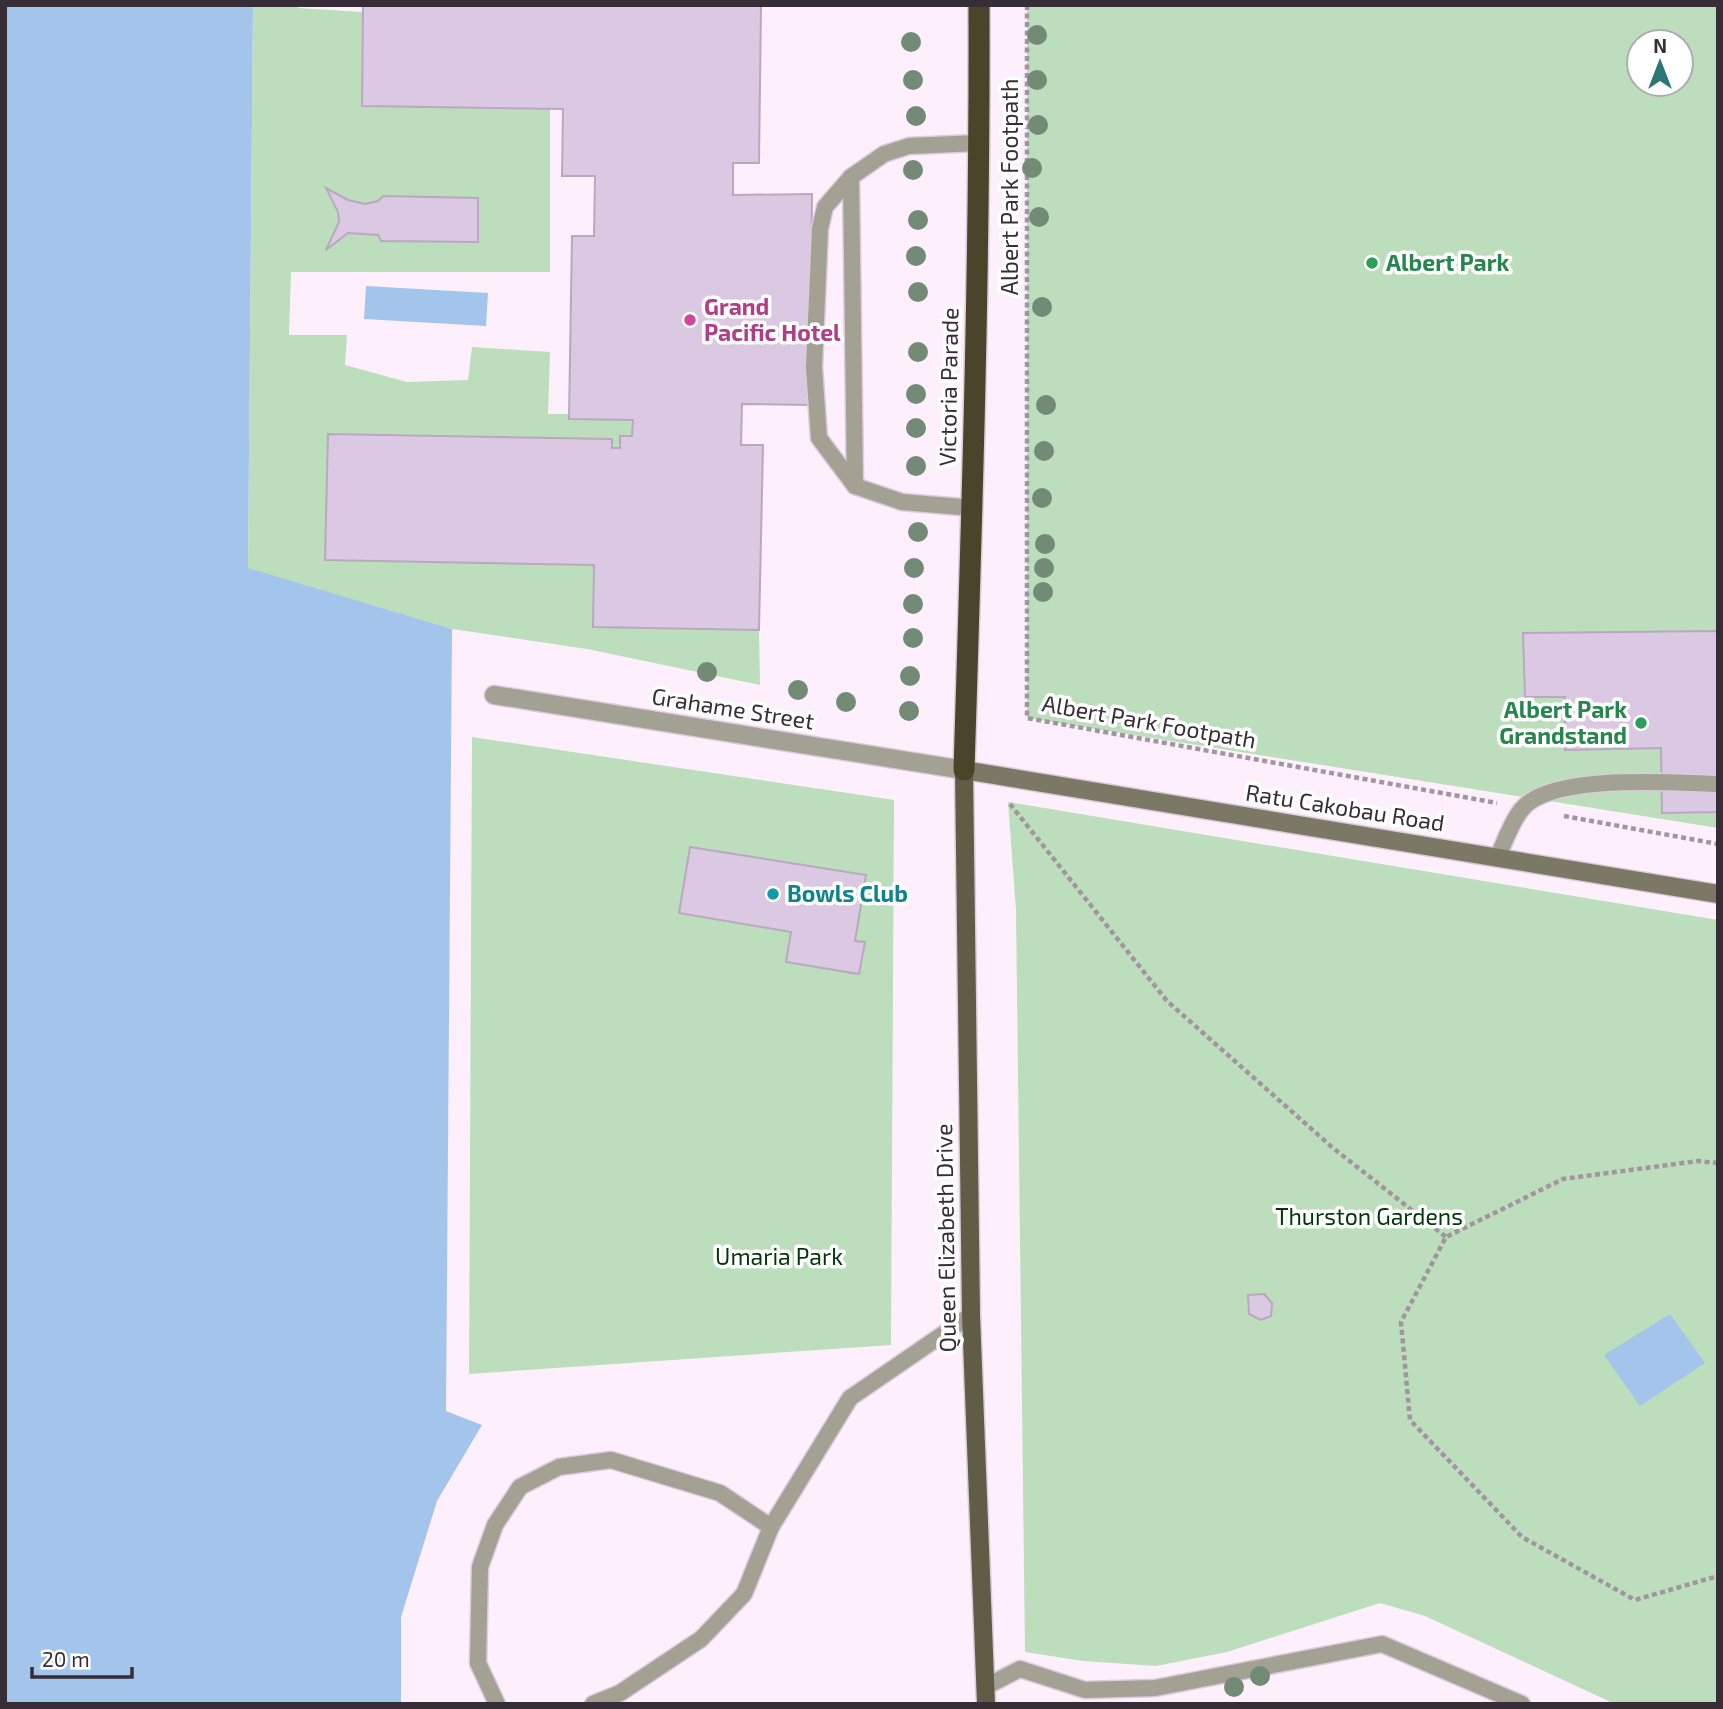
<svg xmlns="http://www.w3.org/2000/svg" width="1723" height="1709" viewBox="0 0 1723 1709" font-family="'Exo 2',sans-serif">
<rect width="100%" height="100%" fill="#feeffd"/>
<!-- green -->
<g fill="#bcdebc" fill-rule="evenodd">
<polygon points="253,5 298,5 298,8 363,12 362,106 550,109 550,272 291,272 289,335 347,335 345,365 407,382 468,380 472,347 550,352 548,414 569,414 569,419 633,420 632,436 620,436 620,448 612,448 612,439 328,434 325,560 594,565 593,627 759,630 760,685 587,649 452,629 248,569"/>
<path d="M1027,5H1718V828L1027,718ZM1639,42H1681V84H1639Z"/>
<polygon points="472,737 894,800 891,1345 469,1374"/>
<polygon points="1008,802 1718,920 1718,1704 1615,1704 1425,1616 1380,1603 1227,1652 1156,1666 1083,1661 1025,1652 1016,910"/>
</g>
<!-- water -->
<g fill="#a4c5eb">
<polygon points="5,5 253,5 248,568 452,629 446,1411 482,1425 437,1501 401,1617 401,1704 5,1704"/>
<polygon points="366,286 488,293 486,326 364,319"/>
<polygon points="1670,1314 1705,1363 1640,1406 1604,1355"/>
</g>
<!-- building -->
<g fill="#dbc8e2" stroke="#baa7c0" stroke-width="2">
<polygon points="363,5 761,5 759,163 733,163 733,195 812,194 810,405 742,404 741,445 763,445 759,630 593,627 594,565 325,560 328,434 612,439 612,448 620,448 620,436 632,436 633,420 569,419 572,236 594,236 595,176 562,176 563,109 362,106"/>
<polygon points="326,188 348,200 365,204 378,201 383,196 478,198 478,242 381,241 378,235 348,233 326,250 339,222 338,212"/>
<polygon points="1718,631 1718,812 1662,813 1661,748 1565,750 1565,697 1525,697 1523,633"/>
<polygon points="690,847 866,875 855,941 865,942 859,974 786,962 791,932 679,913"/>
<polygon points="1264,1294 1272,1303 1271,1316 1261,1320 1249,1314 1248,1295"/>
</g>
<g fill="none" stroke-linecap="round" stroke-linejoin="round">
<defs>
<g id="lane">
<polyline points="851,177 855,486"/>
<polyline points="973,508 902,502 855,486 819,438 814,367 820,229 825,207 851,177 884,154 909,146 979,143"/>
<path d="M1497,858C1505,842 1511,822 1522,809C1551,773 1674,783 1718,784"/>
<polyline points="987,1686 1020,1669 1085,1690 1155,1688 1382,1644 1522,1704"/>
<polyline points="497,1704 478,1663 480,1567 495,1525 520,1487 559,1467 611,1460 720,1493 771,1527"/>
<polyline points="593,1704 620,1693 701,1639 744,1594 771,1527 850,1398 971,1315"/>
</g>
<polyline id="street" points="494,695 964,770"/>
<polyline id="secondary" points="964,770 1718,894"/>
<polyline id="primary" points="964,770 971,1315 986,1704"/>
<path id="highway" d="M964,770C972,515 980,260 979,5"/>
</defs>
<!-- lane casing -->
<use href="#lane" stroke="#daccd9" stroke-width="19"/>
<!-- street casing -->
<use href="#street" stroke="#daccd9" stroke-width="21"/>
<!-- secondary casing -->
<use href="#secondary" stroke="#daccd9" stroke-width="21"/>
<!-- primary casing -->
<use href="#primary" stroke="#daccd9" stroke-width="21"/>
<!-- highway casing -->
<use href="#highway" stroke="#daccd9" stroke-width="24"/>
<!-- path -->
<g stroke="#a195a0" stroke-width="4.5" stroke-dasharray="5 3.5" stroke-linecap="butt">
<polyline points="1027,5 1027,718 1497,803"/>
<polyline points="1010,804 1167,1001 1333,1148 1446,1237"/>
<polyline points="1564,816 1718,844"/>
<polyline points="1718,1163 1698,1161 1563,1179 1446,1237 1401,1322 1410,1420 1522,1537 1635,1600 1718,1576"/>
</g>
<!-- lane -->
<use href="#lane" stroke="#a3a094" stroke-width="16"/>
<!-- street -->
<use href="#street" stroke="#a3a094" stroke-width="18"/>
<!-- secondary -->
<use href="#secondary" stroke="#7c7866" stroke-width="18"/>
<!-- primary -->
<use href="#primary" stroke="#605c45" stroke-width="18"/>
<!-- highway -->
<use href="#highway" stroke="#49442a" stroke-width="21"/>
</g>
<!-- trees -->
<g fill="#728a76">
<circle cx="1037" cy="35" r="10"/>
<circle cx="911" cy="42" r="10"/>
<circle cx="913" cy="80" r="10"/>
<circle cx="1037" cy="80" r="10"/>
<circle cx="916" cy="116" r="10"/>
<circle cx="1038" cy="125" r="10"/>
<circle cx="1032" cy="168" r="10"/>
<circle cx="913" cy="170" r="10"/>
<circle cx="1039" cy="217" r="10"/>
<circle cx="918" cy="220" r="10"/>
<circle cx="916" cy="256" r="10"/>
<circle cx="918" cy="292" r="10"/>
<circle cx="1042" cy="307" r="10"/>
<circle cx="918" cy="352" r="10"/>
<circle cx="916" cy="394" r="10"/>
<circle cx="1046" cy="405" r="10"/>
<circle cx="916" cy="428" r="10"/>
<circle cx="1044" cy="451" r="10"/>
<circle cx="916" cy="466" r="10"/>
<circle cx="1042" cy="498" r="10"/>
<circle cx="918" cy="532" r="10"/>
<circle cx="1045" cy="544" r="10"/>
<circle cx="914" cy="568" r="10"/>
<circle cx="1044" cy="568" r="10"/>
<circle cx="1043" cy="592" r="10"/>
<circle cx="913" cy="604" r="10"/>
<circle cx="913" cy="638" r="10"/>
<circle cx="707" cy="672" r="10"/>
<circle cx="910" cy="676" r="10"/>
<circle cx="798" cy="690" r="10"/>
<circle cx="846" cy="702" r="10"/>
<circle cx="909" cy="711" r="10"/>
<circle cx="1260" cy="1676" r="10"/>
<circle cx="1234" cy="1687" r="10"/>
</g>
<!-- markers -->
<g fill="#2e9e5b" stroke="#fff" stroke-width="2.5">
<circle cx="1372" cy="263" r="7"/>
<circle cx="1641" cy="723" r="7"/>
</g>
<circle fill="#d1479c" stroke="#fff" stroke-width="2.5" cx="690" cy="320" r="7"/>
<circle fill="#0f9aa8" stroke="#fff" stroke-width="2.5" cx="773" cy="894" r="7"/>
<g text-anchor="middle" stroke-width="7" stroke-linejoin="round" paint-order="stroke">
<!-- street labels -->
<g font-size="23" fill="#372d36" stroke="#fff">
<text transform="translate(1010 187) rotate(-90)" y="8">Albert Park Footpath</text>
<text transform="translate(949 387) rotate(-89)" y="8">Victoria Parade</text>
<text transform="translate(733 709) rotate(9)" y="8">Grahame Street</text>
<text transform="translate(1149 722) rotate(10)" y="8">Albert Park Footpath</text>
<text transform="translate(1345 808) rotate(9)" y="8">Ratu Cakobau Road</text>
<text transform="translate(946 1238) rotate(-91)" y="8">Queen Elizabeth Drive</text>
</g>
<!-- leisure labels -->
<g font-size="23" font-weight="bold" fill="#27864d" stroke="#fff" text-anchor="start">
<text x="1386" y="271">Albert Park</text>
<text x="1627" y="718" text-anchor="end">Albert Park<tspan x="1627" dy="26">Grandstand</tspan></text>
</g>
<!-- hotel labels -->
<g font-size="23" font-weight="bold" fill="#b23c85" stroke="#fff" text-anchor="start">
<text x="704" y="315">Grand<tspan x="704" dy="26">Pacific Hotel</tspan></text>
</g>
<!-- culture labels -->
<g font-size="23" font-weight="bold" fill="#0d838f" stroke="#fff" text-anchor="start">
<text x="787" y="902">Bowls Club</text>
</g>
<!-- park labels -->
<g font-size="23" fill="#003707" stroke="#fff">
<text x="1369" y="1225">Thurston Gardens</text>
<text x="779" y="1265">Umaria Park</text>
</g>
</g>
<!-- border -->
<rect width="1723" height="1709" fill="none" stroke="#372d36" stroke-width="14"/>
<!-- north arrow -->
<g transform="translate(1660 63)"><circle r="33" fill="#ffffff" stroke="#afabaf" stroke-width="2"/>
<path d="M0-5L12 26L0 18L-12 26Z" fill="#2c7676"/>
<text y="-10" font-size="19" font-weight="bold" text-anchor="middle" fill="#372d36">N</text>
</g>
<!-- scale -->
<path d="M32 1667v10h100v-10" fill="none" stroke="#372d36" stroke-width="3.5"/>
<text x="42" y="1667" font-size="21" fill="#372d36" stroke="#ffffff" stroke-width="5" paint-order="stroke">20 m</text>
</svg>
